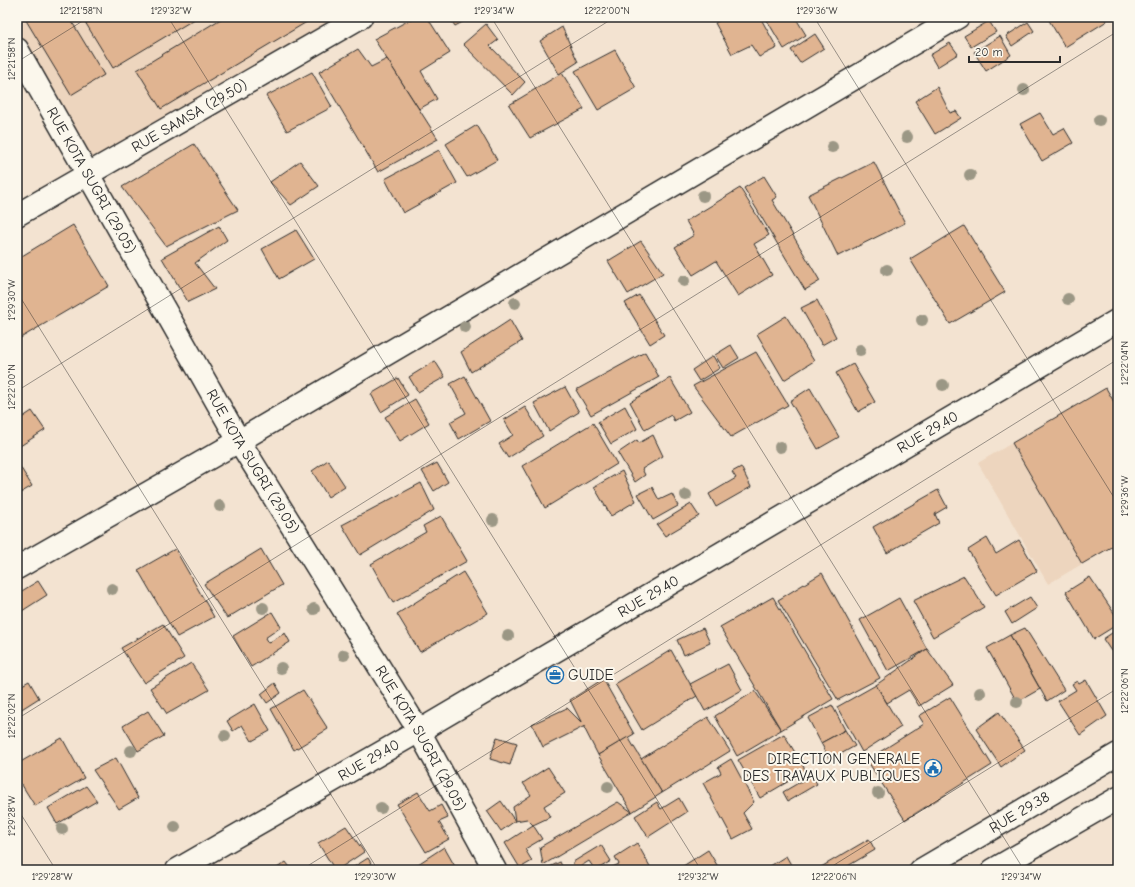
<svg xmlns="http://www.w3.org/2000/svg" width="1135" height="887" viewBox="0 0 1135 887" font-family="'Comic Neue',sans-serif">
<rect width="100%" height="100%" fill="#f3e3d1"/>
<filter id="ink" filterUnits="userSpaceOnUse"><feTurbulence type="fractalNoise" baseFrequency=".025" numOctaves="2"/><feDisplacementMap in="SourceGraphic" scale="8" xChannelSelector="R" yChannelSelector="G"/><feConvolveMatrix kernelMatrix="1 2 1 2 8 2 1 2 1" color-interpolation-filters="sRGB"/></filter>
<g filter="url(#ink)">
<!-- built -->
<g fill="#edd5be">
<polygon points="17,17 342,17 89,167 17,44"/>
<polygon points="1012,443 1082,564 1048,584 978,463"/>
</g>
<!-- building -->
<g fill="#e0b491" stroke="#2b2b2b">
<polygon points="24,17 69,17 104,75 71,95"/>
<polygon points="82,17 198,17 113,68"/>
<polygon points="224,17 315,17 161,109 137,70"/>
<polygon points="415,17 427,17 450,53 421,71 437,99 419,109 374,39"/>
<polygon points="449,17 472,17 455,26"/>
<polygon points="726,17 760,17 777,48 759,57 751,45 732,54 715,23"/>
<polygon points="765,17 795,17 806,35 784,49"/>
<polygon points="1047,17 1105,17 1107,21 1065,47"/>
<polygon points="989,21 996,32 971,47 964,36"/>
<polygon points="1028,22 1034,31 1012,46 1006,36"/>
<polygon points="486,24 498,40 490,46 525,82 513,95 463,44"/>
<polygon points="562,27 578,62 559,74 540,41"/>
<polygon points="815,34 824,48 800,63 791,50"/>
<polygon points="1000,36 1011,55 986,71 974,52"/>
<polygon points="950,43 958,54 937,67 930,55"/>
<polygon points="358,49 371,67 387,59 438,139 378,172 319,72"/>
<polygon points="615,50 636,88 598,110 575,71"/>
<polygon points="312,72 332,107 287,131 266,96"/>
<polygon points="562,73 584,109 530,138 509,105"/>
<polygon points="937,87 950,113 956,111 961,118 935,134 915,101"/>
<polygon points="1040,113 1053,134 1064,128 1073,143 1042,161 1020,124"/>
<polygon points="477,125 497,160 467,177 446,144"/>
<polygon points="194,144 238,210 166,246 122,187"/>
<polygon points="439,150 457,183 403,213 385,179"/>
<polygon points="300,161 319,186 291,205 270,182"/>
<polygon points="874,162 905,223 838,256 808,195"/>
<polygon points="764,176 777,197 772,200 820,281 805,290 744,188"/>
<polygon points="740,188 769,235 754,244 772,275 738,296 716,261 693,275 675,247 694,235 686,221"/>
<polygon points="73,225 109,286 17,340 17,259"/>
<polygon points="219,226 227,240 195,263 215,289 188,302 162,258"/>
<polygon points="964,226 1005,292 950,324 910,259"/>
<polygon points="296,230 314,259 279,279 262,249"/>
<polygon points="641,241 663,273 628,294 608,261"/>
<polygon points="639,295 664,335 650,344 625,303"/>
<polygon points="817,300 836,337 822,345 801,308"/>
<polygon points="786,316 814,361 784,380 757,334"/>
<polygon points="510,320 522,341 471,372 461,352"/>
<polygon points="731,345 739,358 723,368 715,355"/>
<polygon points="645,352 659,377 591,415 576,390"/>
<polygon points="756,352 788,405 731,437 693,386"/>
<polygon points="713,356 720,368 699,381 692,370"/>
<polygon points="435,361 445,377 418,392 409,377"/>
<polygon points="853,364 875,402 858,412 836,373"/>
<polygon points="465,376 490,421 459,439 450,422 466,413 450,384"/>
<polygon points="398,378 408,395 381,412 371,394"/>
<polygon points="670,378 690,412 674,421 671,415 645,430 630,402"/>
<polygon points="565,387 579,412 549,431 534,403"/>
<polygon points="810,388 839,437 818,449 790,401"/>
<polygon points="1106,388 1118,409 1118,543 1082,564 1012,443"/>
<polygon points="415,399 429,423 400,441 385,417"/>
<polygon points="625,406 637,429 611,444 598,422"/>
<polygon points="525,407 543,436 508,458 499,444 513,435 504,420"/>
<polygon points="32,411 45,430 17,448 17,421"/>
<polygon points="593,423 617,464 545,508 522,466"/>
<polygon points="653,435 663,456 642,469 645,475 635,482 618,453 637,440 639,443"/>
<polygon points="328,460 345,486 328,497 312,471"/>
<polygon points="437,463 448,482 434,491 422,471"/>
<polygon points="19,465 32,486 17,495 17,466"/>
<polygon points="741,467 751,487 716,507 709,494 736,478 732,472"/>
<polygon points="622,471 636,501 611,516 594,487"/>
<polygon points="421,483 434,510 360,555 342,525"/>
<polygon points="652,487 659,500 672,494 678,506 653,520 638,494"/>
<polygon points="938,490 947,507 935,514 939,523 887,553 873,527"/>
<polygon points="691,504 699,516 665,536 657,525"/>
<polygon points="441,516 467,561 393,603 371,564 426,532 423,526"/>
<polygon points="987,538 996,554 1019,540 1037,571 996,595 968,550"/>
<polygon points="175,549 214,617 177,637 138,570"/>
<polygon points="261,549 282,585 227,618 204,584"/>
<polygon points="463,572 488,613 420,652 397,614"/>
<polygon points="822,573 880,678 838,700 778,600"/>
<polygon points="964,576 984,607 933,637 913,601"/>
<polygon points="1090,577 1118,619 1118,624 1094,639 1066,592"/>
<polygon points="38,581 47,595 22,611 17,604 17,594"/>
<polygon points="773,597 833,699 781,730 720,627"/>
<polygon points="1030,597 1037,608 1012,624 1005,612"/>
<polygon points="899,598 927,649 888,671 860,620"/>
<polygon points="272,612 281,627 265,638 268,643 285,633 290,642 251,667 233,636"/>
<polygon points="163,624 184,658 144,683 121,648"/>
<polygon points="703,628 710,643 684,655 677,640"/>
<polygon points="1025,628 1064,690 1047,701 1010,635"/>
<polygon points="1118,629 1118,647 1111,651 1103,639"/>
<polygon points="1010,635 1040,689 1017,702 987,648"/>
<polygon points="927,649 953,685 919,706 909,690 887,703 876,685"/>
<polygon points="671,650 697,696 642,730 615,684"/>
<polygon points="191,663 209,690 167,714 150,688"/>
<polygon points="728,664 742,690 705,711 690,684"/>
<polygon points="603,679 634,734 598,755 570,700"/>
<polygon points="1086,680 1107,716 1080,735 1058,701 1076,690 1072,684 1077,681 1079,684"/>
<polygon points="29,681 39,698 17,712 17,688"/>
<polygon points="275,683 281,693 267,703 261,694"/>
<polygon points="876,685 901,727 862,752 837,707"/>
<polygon points="303,690 328,729 294,750 271,709"/>
<polygon points="755,691 781,730 737,756 715,716"/>
<polygon points="950,697 992,765 905,820 867,760 924,724 919,716"/>
<polygon points="255,704 270,731 252,741 242,725 233,731 227,721"/>
<polygon points="832,705 845,730 821,743 808,718"/>
<polygon points="567,708 585,726 543,747 532,724"/>
<polygon points="148,711 164,736 138,751 123,726"/>
<polygon points="999,712 1025,750 1001,767 976,729"/>
<polygon points="708,717 730,751 662,793 641,759"/>
<polygon points="845,730 855,746 830,760 821,743"/>
<polygon points="784,734 806,771 760,798 738,760"/>
<polygon points="497,737 517,743 510,765 490,759"/>
<polygon points="628,737 662,793 632,812 598,755"/>
<polygon points="62,738 84,778 35,806 17,777 17,764"/>
<polygon points="116,758 138,798 119,809 93,770"/>
<polygon points="731,759 754,802 743,813 752,829 733,839 703,783 721,773 718,767"/>
<polygon points="548,767 565,793 544,806 550,817 533,825 527,819 515,821 513,807 531,795 523,783"/>
<polygon points="812,775 817,784 788,801 783,792"/>
<polygon points="86,786 97,801 57,824 48,808"/>
<polygon points="418,792 430,811 441,805 448,818 439,822 449,839 426,852 397,804"/>
<polygon points="679,798 687,812 648,837 635,816 657,802 661,809"/>
<polygon points="501,801 515,821 501,831 487,811"/>
<polygon points="618,802 632,812 543,865 540,847"/>
<polygon points="533,825 542,839 525,849 532,861 520,868 505,843"/>
<polygon points="346,826 364,852 337,870 335,870 318,843"/>
<polygon points="869,839 875,850 841,870 816,870"/>
<polygon points="637,843 652,870 606,870 619,864 615,857"/>
<polygon points="601,845 611,861 596,870 595,870 589,861 575,870 572,870 573,862"/>
<polygon points="444,847 457,870 409,870"/>
<polygon points="708,850 720,870 677,870"/>
<polygon points="786,856 794,870 764,870"/>
<polygon points="368,858 375,870 349,870"/>
<polygon points="286,862 292,870 274,870"/>
<polygon points="560,862 564,870 543,870"/>
</g>
<g fill="none" stroke-linecap="round" stroke-linejoin="round">
<defs>
<g id="minor">
<path id="s1" d="M17,49L239,441L419,731L495,870"/>
<path id="s2" d="M17,215L361,17"/>
<polyline points="17,568 239,441 958,17"/>
<path id="s3" d="M177,870L419,731L1118,320"/>
</g>
<g id="secondary">
<path id="s4" d="M921,870L1118,754"/>
<polyline points="993,870 1118,798"/>
</g>
</defs>
<!-- minor casing -->
<use href="#minor" stroke="#2b2b2b" stroke-width="25"/>
<!-- secondary casing -->
<use href="#secondary" stroke="#2b2b2b" stroke-width="25"/>
<!-- minor -->
<use href="#minor" stroke="#fbf7ec" stroke-width="22"/>
<!-- secondary -->
<use href="#secondary" stroke="#fbf7ec" stroke-width="22"/>
</g>
<!-- trees -->
<g fill="#9b9785">
<circle cx="1024" cy="90" r="6"/>
<circle cx="1099" cy="120" r="6"/>
<circle cx="907" cy="137" r="6"/>
<circle cx="832" cy="147" r="6"/>
<circle cx="970" cy="175" r="6"/>
<circle cx="703" cy="196" r="6"/>
<circle cx="887" cy="270" r="6"/>
<circle cx="684" cy="281" r="6"/>
<circle cx="1068" cy="299" r="6"/>
<circle cx="515" cy="303" r="6"/>
<circle cx="922" cy="320" r="6"/>
<circle cx="465" cy="327" r="6"/>
<circle cx="860" cy="350" r="6"/>
<circle cx="943" cy="385" r="6"/>
<circle cx="780" cy="447" r="6"/>
<circle cx="686" cy="495" r="6"/>
<circle cx="220" cy="506" r="6"/>
<circle cx="493" cy="520" r="6"/>
<circle cx="112" cy="589" r="6"/>
<circle cx="263" cy="608" r="6"/>
<circle cx="314" cy="609" r="6"/>
<circle cx="508" cy="636" r="6"/>
<circle cx="344" cy="655" r="6"/>
<circle cx="281" cy="668" r="6"/>
<circle cx="980" cy="693" r="6"/>
<circle cx="1017" cy="702" r="6"/>
<circle cx="225" cy="736" r="6"/>
<circle cx="131" cy="751" r="6"/>
<circle cx="608" cy="787" r="6"/>
<circle cx="878" cy="793" r="6"/>
<circle cx="381" cy="808" r="6"/>
<circle cx="175" cy="827" r="6"/>
<circle cx="62" cy="829" r="6"/>
</g>
</g>
<!-- ticks -->
<path fill="none" stroke="#2b2b2b" stroke-width="1" stroke-opacity="0.45" d="M168,17L701,870M491,17L1024,870M814,17L1118,504M17,62L89,17M17,292L378,870M17,391L615,17M17,719L1118,31M17,808L56,870M301,870L1118,359M826,870L1118,688"/>
<!-- icons -->
<defs>
<symbol id="office-ring" viewBox="-11 -11 22 22"><circle r="9.5" fill="#fbf7ec" stroke="#1f6fb2" stroke-width="1.5"/><path d="M-6-3h4V-5.5h4V-3h4V5H-6ZM-1-4.5V-3h2v-1.5ZM-6 0V1H6V0Z" fill="#1f6fb2"/></symbol>
<symbol id="civic-ring" viewBox="-11 -11 22 22"><circle r="9.5" fill="#fbf7ec" stroke="#1f6fb2" stroke-width="1.5"/><path d="M-.6-6.5H3V-4.5H.6V-3L4-1V1h2V6H-6V1h2V-1L-.6-3ZM-1.2 2.5V6h2.4V2.5Z" fill="#1f6fb2"/></symbol>
</defs>
<g fill-rule="evenodd">
<use href="#office-ring" x="545" y="665" width="20" height="20"/>
<use href="#civic-ring" x="923" y="758" width="20" height="20"/>
</g>
<g text-anchor="middle" stroke-width="4" stroke-linejoin="round" paint-order="stroke">
<!-- street labels -->
<g font-size="15" fill="#2b2b2b" stroke="#fbf7ec">
<text dy="5" stroke="none"><textPath href="#s2" startOffset="199">RUE SAMSA (29.50)</textPath></text>
<text dy="5" stroke="none"><textPath href="#s1" startOffset="151">RUE KOTA SUGRI (29.05)</textPath></text>
<text dy="5" stroke="none"><textPath href="#s3" startOffset="869">RUE 29.40</textPath></text>
<text dy="5" stroke="none"><textPath href="#s1" startOffset="475">RUE KOTA SUGRI (29.05)</textPath></text>
<text dy="5" stroke="none"><textPath href="#s3" startOffset="545">RUE 29.40</textPath></text>
<text dy="5" stroke="none"><textPath href="#s1" startOffset="799">RUE KOTA SUGRI (29.05)</textPath></text>
<text dy="5" stroke="none"><textPath href="#s3" startOffset="221">RUE 29.40</textPath></text>
<text dy="5" stroke="none"><textPath href="#s4" startOffset="114">RUE 29.38</textPath></text>
</g>
<!-- poi labels -->
<g font-size="15" fill="#2b2b2b" stroke="#fbf7ec" text-anchor="start">
<text x="568" y="680">GUIDE</text>
<text x="920" y="764" text-anchor="end">DIRECTION GENERALE<tspan x="920" dy="17">DES TRAVAUX PUBLIQUES</tspan></text>
</g>
</g>
<!-- margin -->
<rect width="1135" height="887" fill="none" stroke="#fbf7ec" stroke-width="44"/>
<!-- scale -->
<path d="M969 56v6h91v-6" fill="none" stroke="#2b2b2b" stroke-width="2"/>
<text x="975" y="56" font-size="12" fill="#2b2b2b" stroke="#fbf7ec" stroke-width="3" paint-order="stroke">20 m</text>
<rect x="22" y="22" width="1091" height="843" fill="none" stroke="#2b2b2b" stroke-width="1.5"/>
<g font-size="10" text-anchor="middle" fill="#2b2b2b">
<text x="81" y="14">12°21'58"N</text>
<text x="171" y="14">1°29'32"W</text>
<text x="494" y="14">1°29'34"W</text>
<text x="607" y="14">12°22'00"N</text>
<text x="817" y="14">1°29'36"W</text>
<text transform="translate(11 59) rotate(-90)" y="4">12°21'58"N</text>
<text transform="translate(11 300) rotate(-90)" y="4">1°29'30"W</text>
<text transform="translate(1124 363) rotate(-90)" y="4">12°22'04"N</text>
<text transform="translate(11 387) rotate(-90)" y="4">12°22'00"N</text>
<text transform="translate(1124 496) rotate(-90)" y="4">1°29'36"W</text>
<text transform="translate(1124 691) rotate(-90)" y="4">12°22'06"N</text>
<text transform="translate(11 716) rotate(-90)" y="4">12°22'02"N</text>
<text transform="translate(11 816) rotate(-90)" y="4">1°29'28"W</text>
<text x="52" y="880">1°29'28"W</text>
<text x="375" y="880">1°29'30"W</text>
<text x="698" y="880">1°29'32"W</text>
<text x="834" y="880">12°22'06"N</text>
<text x="1021" y="880">1°29'34"W</text>
</g>
</svg>
